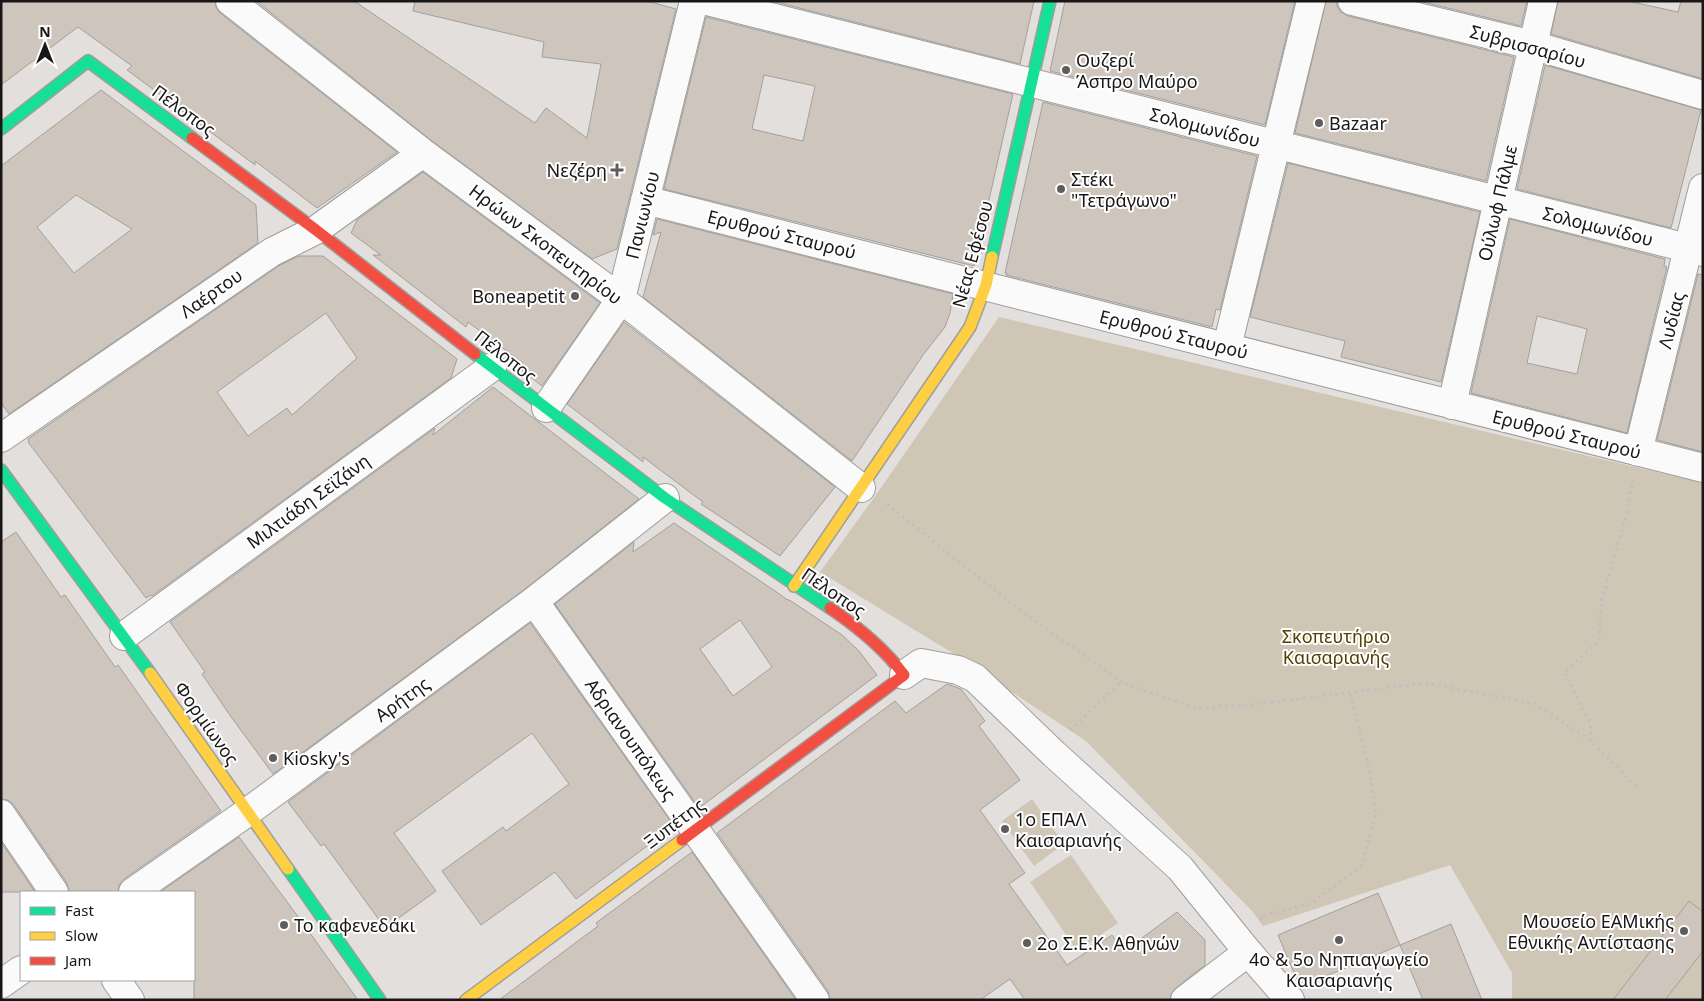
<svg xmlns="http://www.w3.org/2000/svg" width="1704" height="1001" font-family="'Noto Sans',sans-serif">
	<rect width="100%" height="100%" fill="#e2dfdd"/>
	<!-- green -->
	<path fill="#d0c6b5" d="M 999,317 L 1703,483 L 1703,1000 L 1512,1000 L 1512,973 L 1450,865 L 1263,926 L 1252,911 L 1086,741 L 959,657 L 820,572 L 876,495 Z
		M 1032,799 L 1064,844 L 1034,866 L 1002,821 Z
		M 1071,855 L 1118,923 L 1077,951 L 1030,882 Z"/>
	<!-- building -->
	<path fill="#cec5bd" stroke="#a2a09e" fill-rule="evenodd" d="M 1,1 L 215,1 L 216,7 L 220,13 L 397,152 L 317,208 L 255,161 L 255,165 L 127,70 L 132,66 L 78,27 L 1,85 Z
		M 256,1 L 354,1 L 535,123 L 546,108 L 587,138 L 601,64 L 542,57 L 544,42 L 413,11 L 415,1 L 647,1 L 676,9 L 617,249 L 592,259 L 432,141 Z
		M 772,1 L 1034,1 L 1020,64 Z
		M 1065,1 L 1295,1 L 1265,125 L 1050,71 Z
		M 1326,1 L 1337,1 L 1337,6 L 1341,12 L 1348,16 L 1514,57 L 1486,181 L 1295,133 Z
		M 1419,1 L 1527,1 L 1521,26 Z
		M 1558,1 L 1628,1 L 1678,12 L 1681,1 L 1703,1 L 1703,79 L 1551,34 Z
		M 706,17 L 1013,94 L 974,266 L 664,189 ZM 764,75 L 815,86 L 803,141 L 752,129 Z
		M 1545,65 L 1701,110 L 1671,228 L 1517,189 Z
		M 101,90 L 256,205 L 258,243 L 9,414 L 1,403 L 1,166 ZM 76,195 L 132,229 L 74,273 L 37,227 Z
		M 1043,102 L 1257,156 L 1220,310 L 1216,309 L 1212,327 L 1006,275 L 1007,273 L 1005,273 Z
		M 1288,163 L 1480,212 L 1441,382 L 1341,357 L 1345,341 L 1250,317 Z
		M 423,172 L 600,303 L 542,386 L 518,367 L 523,363 L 468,322 L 466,327 L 373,255 L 381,255 L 351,233 L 357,220 Z
		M 657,219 L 953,294 L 950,313 L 945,327 L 923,355 L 852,461 L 643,297 L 661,232 L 653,235 Z
		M 1510,219 L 1665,259 L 1664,266 L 1667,267 L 1627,433 L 1471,393 ZM 1537,316 L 1587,329 L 1577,374 L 1527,363 Z
		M 299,256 L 323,256 L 457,359 L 451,378 L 152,596 L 151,595 L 146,598 L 28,442 L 29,441 L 28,439 L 280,265 ZM 326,313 L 357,358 L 292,415 L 287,408 L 248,436 L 217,392 Z
		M 1698,274 L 1703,275 L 1703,452 L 1657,440 Z
		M 624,322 L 835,487 L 780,556 L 701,504 L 703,502 L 643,457 L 643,462 L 567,404 Z
		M 493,387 L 639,499 L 525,589 L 273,774 L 229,714 L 202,674 L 205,672 L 170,622 L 435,428 L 433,435 Z
		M 674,523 L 781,595 L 786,599 L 791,601 L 842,635 L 859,651 L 877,675 L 699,808 L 555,604 L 634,542 L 633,552 ZM 740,620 L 772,667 L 733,696 L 700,649 Z
		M 16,532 L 61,597 L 65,595 L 115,667 L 118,665 L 221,811 L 124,879 L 119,885 L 118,892 L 69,892 L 67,883 L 14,805 L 8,800 L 1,799 L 1,542 Z
		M 530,623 L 674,826 L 576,899 L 555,872 L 481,925 L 442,871 L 503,827 L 506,831 L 569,784 L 532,733 L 394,833 L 436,891 L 385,928 L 324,844 L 321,846 L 288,802 Z
		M 947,684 L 961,689 L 985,721 L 979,726 L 1020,780 L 980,810 L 1025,873 L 1009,884 L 1067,965 L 1112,935 L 1123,952 L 1177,912 L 1205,940 L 1205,965 L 1176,988 L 1171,994 L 1170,1000 L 1025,1000 L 1010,979 L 980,1000 L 830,1000 L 828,991 L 717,833 L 895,701 L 906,713 Z
		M 239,837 L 302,922 L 358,1000 L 194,1000 L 194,892 L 160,892 Z
		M 1,842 L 35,892 L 1,892 Z
		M 692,852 L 796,1000 L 499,1000 L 598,926 L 596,923 Z
		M 1378,893 L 1400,945 L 1300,987 L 1278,935 Z
		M 1689,901 L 1703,912 L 1703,951 L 1665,1000 L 1613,1000 Z
		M 1451,924 L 1482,1000 L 1423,1000 L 1400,945 Z"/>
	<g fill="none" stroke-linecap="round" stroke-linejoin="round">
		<defs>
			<path id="street" d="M 230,1 L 423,153 L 621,299 L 861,488
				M 707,1 L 1703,252
				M 1352,1 L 1532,45 L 1703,95
				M 645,200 L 1703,468
				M 1227,347 L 1311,1
				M 1452,405 L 1543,1
				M 546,408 L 621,299 L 694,1
				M 1,438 L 272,252 L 316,230 L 423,153
				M 1638,452 L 1703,188
				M 534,601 L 815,1000
				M 124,636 L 492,367
				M 904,675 L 921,663 L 958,670 L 975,678 L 1054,754 L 1180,868 L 1248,952 L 1290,1000
				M 1,814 L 54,892
				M 133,892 L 249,811 L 534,601 L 665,498
				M 116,980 L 130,1000
				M 1,984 L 21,970
				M 1185,1000 L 1248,952"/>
			<path id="fast" d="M 1,129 L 88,61 L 192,138
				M 992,257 L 1050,1
				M 475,354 L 665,498 L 830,608
				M 1,470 L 150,673
				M 288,869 L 380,1000"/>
			<path id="slow" d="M 794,586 L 970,327 L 986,285 L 992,257
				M 150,673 L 288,869
				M 466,1000 L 682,840"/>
			<path id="jam" d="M 192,138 L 316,230 L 475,354
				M 682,840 L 904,675 C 884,648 858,627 830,608"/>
		</defs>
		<!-- street casing -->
		<use href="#street" stroke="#9f9e9c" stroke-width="30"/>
		<!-- fast casing -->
		<use href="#fast" stroke="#9f9e9c" stroke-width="14"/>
		<!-- slow casing -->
		<use href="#slow" stroke="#9f9e9c" stroke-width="14"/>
		<!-- jam casing -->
		<use href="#jam" stroke="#9f9e9c" stroke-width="14"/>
		<!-- path -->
		<path stroke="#c0bfbf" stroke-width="3" stroke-dasharray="2.5 4" stroke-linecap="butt" d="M 887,504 L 1016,607 L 1121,682 L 1195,708 L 1258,704 L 1426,683 L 1536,704 L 1591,741 L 1638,788
			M 1070,730 L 1121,682
			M 1591,741 L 1590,722 L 1564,672 L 1599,641 L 1601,603 L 1626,516 L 1633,480
			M 1262,920 L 1261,916 L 1310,904 L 1361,867 L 1376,814 L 1370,774 L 1350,692"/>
		<!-- street -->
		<use href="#street" stroke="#fbfafa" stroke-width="28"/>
		<!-- fast -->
		<use href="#fast" stroke="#16e098" stroke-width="11"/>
		<!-- slow -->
		<use href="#slow" stroke="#ffcf43" stroke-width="11"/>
		<!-- jam -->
		<use href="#jam" stroke="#f24e42" stroke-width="11"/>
	</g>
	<!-- markers -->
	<g fill="#5f5c5c" stroke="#fff" stroke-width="2">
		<circle cx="1066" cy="70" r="5"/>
		<circle cx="1319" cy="123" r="5"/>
		<path d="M614.5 162.5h5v5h5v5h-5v5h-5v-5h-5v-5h5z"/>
		<circle cx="1061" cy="189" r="5"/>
		<circle cx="575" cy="296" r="5"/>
		<circle cx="273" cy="758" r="5"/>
		<circle cx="1005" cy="829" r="5"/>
		<circle cx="284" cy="925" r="5"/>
		<circle cx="1684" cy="931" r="5"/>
		<circle cx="1339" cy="940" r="5"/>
		<circle cx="1027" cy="943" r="5"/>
	</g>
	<g text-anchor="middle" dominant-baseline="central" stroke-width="4" stroke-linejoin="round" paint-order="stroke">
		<!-- street labels -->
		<g font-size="18" fill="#181616" stroke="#fff">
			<text transform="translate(1528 46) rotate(15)">Συβρισσαρίου</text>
			<text transform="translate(184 110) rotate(36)">Πέλοπος</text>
			<text transform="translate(1205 127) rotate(14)">Σολομωνίδου</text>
			<text transform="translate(1497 203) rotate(-77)">Ούλωφ Πάλμε</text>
			<text transform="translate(642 215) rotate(-76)">Πανιωνίου</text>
			<text transform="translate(1598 226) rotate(14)">Σολομωνίδου</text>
			<text transform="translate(782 234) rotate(14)">Ερυθρού Σταυρού</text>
			<text transform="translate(546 244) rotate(37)">Ηρώων Σκοπευτηρίου</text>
			<text transform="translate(972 254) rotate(-75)">Νέας Εφέσου</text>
			<text transform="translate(211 293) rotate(-35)">Λαέρτου</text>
			<text transform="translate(1671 320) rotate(-76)">Λυδίας</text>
			<text transform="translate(1174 334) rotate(14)">Ερυθρού Σταυρού</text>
			<text transform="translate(506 356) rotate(38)">Πέλοπος</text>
			<text transform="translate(1567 434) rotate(14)">Ερυθρού Σταυρού</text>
			<text transform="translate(308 501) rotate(-36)">Μιλτιάδη Σεϊζάνη</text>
			<text transform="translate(834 592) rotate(34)">Πέλοπος</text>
			<text transform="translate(402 699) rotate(-36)">Αρήτης</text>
			<text transform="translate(207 723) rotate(55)">Φορμίωνος</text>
			<text transform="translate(631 739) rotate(55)">Αδριανουπόλεως</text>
			<text transform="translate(674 823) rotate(-37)">Ξυπέτης</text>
		</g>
		<!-- poi labels -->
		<g font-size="18" fill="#181616" stroke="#fff" text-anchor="start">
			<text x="1076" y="60">Ουζερί<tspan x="1076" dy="21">Άσπρο Μαύρο</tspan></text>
			<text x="1329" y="123">Bazaar</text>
			<text x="607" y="170" text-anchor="end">Νεζέρη</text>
			<text x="1071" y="179">Στέκι<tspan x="1071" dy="21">"Τετράγωνο"</tspan></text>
			<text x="565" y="296" text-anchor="end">Boneapetit</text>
			<text x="283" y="758">Kiosky's</text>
			<text x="1015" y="819">1ο ΕΠΑΛ<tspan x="1015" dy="21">Καισαριανής</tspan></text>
			<text x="1674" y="921" text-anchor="end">Μουσείο ΕΑΜικής<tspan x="1674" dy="21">Εθνικής Αντίστασης</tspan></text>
			<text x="294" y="925">Το καφενεδάκι</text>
			<text x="1037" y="943">2ο Σ.Ε.Κ. Αθηνών</text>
			<text x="1339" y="959" text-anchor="middle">4o &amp; 5ο Νηπιαγωγείο<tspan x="1339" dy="21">Καισαριανής</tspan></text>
		</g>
		<!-- park labels -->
		<g font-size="18" fill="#563d00" stroke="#fff">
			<text x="1336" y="636">Σκοπευτήριο<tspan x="1336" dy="21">Καισαριανής</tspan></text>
		</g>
	</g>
	<!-- border -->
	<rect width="1704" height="1001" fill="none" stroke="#181616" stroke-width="5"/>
	<!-- legend -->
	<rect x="20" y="891" width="175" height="90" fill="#ffffff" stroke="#a3a2a2"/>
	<rect x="30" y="907" width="25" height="8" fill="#16e098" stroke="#a3a2a2"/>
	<text x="65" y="916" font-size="15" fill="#181616">Fast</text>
	<rect x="30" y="932" width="25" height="8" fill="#ffcf43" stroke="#a3a2a2"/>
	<text x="65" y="941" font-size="15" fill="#181616">Slow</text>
	<rect x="30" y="957" width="25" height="8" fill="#f24e42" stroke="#a3a2a2"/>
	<text x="65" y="966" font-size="15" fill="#181616">Jam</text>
	<!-- north arrow -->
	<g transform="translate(45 45)" stroke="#ffffff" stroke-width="4" paint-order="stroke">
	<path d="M0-4L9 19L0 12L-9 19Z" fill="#181616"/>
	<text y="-8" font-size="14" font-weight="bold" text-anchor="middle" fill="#181616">N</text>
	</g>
</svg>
